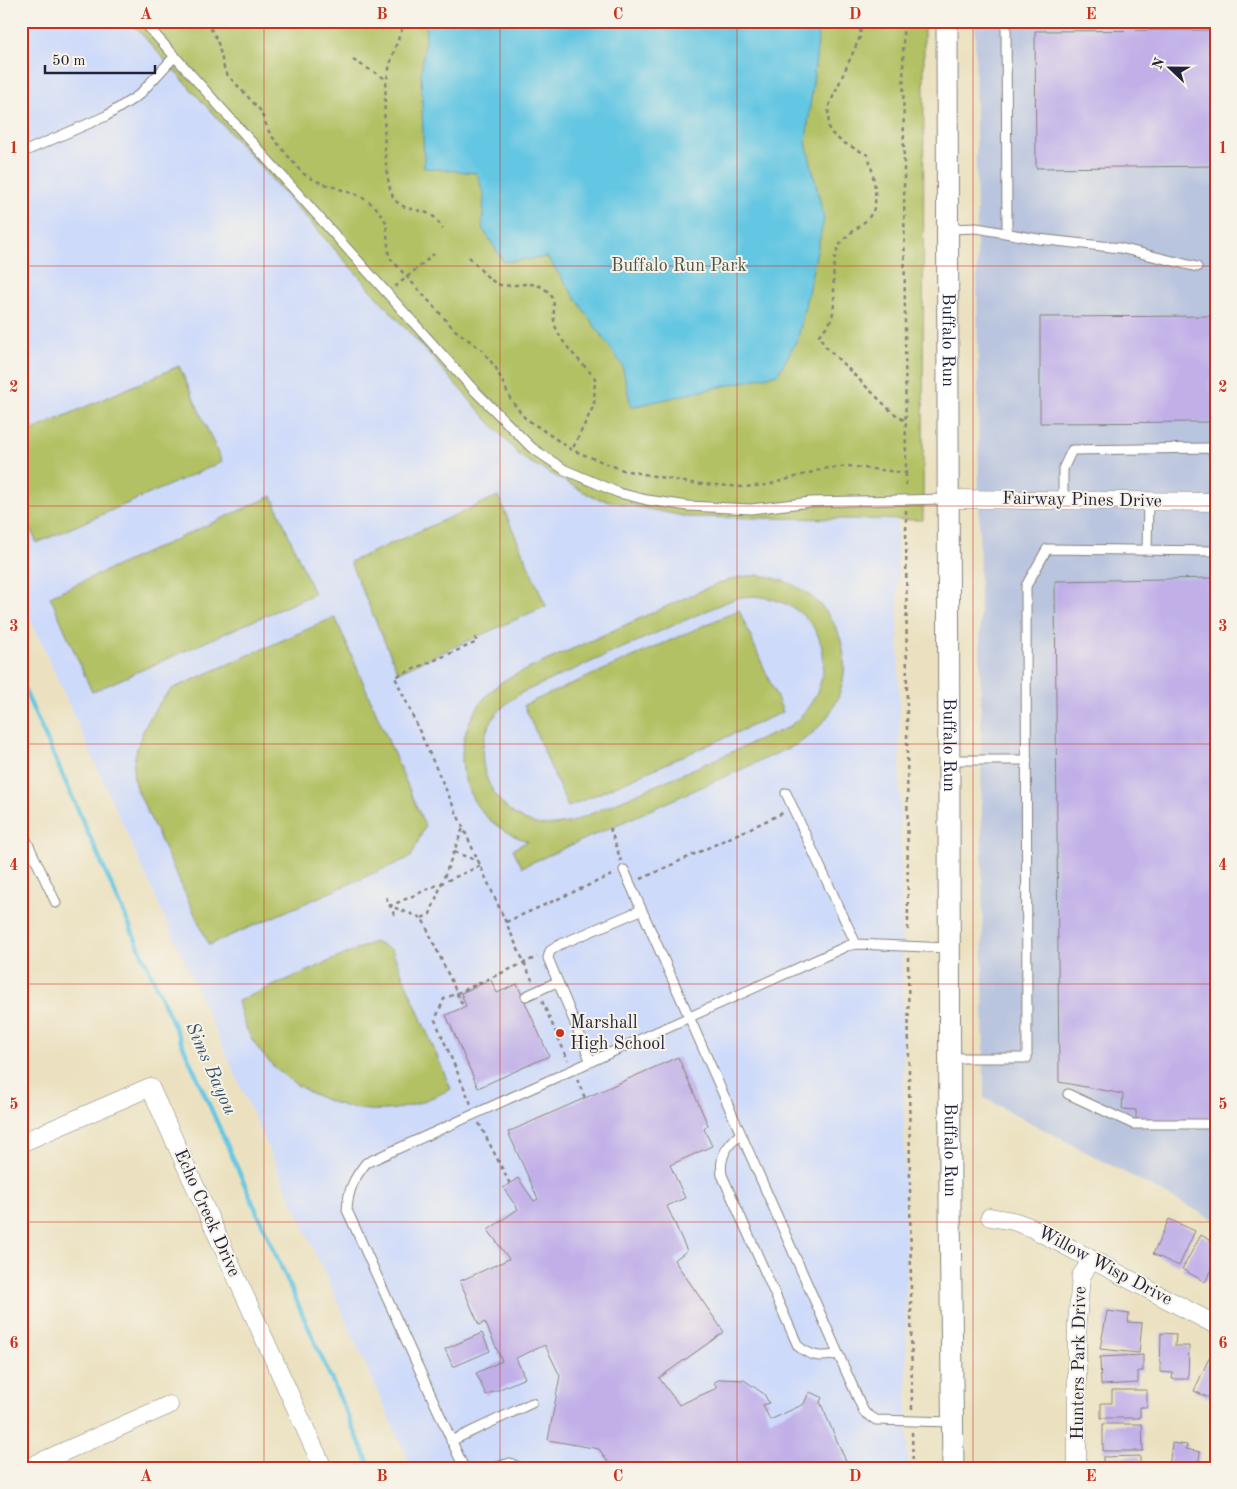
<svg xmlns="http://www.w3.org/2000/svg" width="1237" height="1489" font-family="'Old Standard TT',serif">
	<rect width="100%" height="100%" fill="#f7f3e8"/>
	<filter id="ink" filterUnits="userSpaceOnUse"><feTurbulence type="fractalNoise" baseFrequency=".02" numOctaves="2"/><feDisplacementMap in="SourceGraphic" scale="10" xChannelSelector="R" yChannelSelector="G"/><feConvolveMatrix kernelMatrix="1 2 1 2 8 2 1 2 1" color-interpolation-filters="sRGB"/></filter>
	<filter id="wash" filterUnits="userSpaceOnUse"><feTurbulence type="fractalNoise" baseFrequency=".0096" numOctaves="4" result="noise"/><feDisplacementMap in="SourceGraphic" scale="20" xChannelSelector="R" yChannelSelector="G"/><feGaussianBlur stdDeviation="1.12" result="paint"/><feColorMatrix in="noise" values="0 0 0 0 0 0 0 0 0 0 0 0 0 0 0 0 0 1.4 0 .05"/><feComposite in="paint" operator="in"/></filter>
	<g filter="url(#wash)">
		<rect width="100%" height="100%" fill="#ebe1c0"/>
		<!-- built -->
		<path fill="#cedafa" d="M 21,21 L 126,21 L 137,29 L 521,457 L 595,498 L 688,517 L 897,520 L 908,1468 L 412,1468 L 21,598 Z"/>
		<!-- industrial -->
		<path fill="#b9c4de" d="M 975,21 L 1216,21 L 1216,1221 L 984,1098 Z"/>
		<!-- green -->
		<path fill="#b2c163" stroke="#6a724f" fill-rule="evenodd" d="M 126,21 L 924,21 L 923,520 L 688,517 L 595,498 L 521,457 L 137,29 Z
			M 179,366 L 222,462 L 37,543 L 21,508 L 21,435 Z
			M 272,496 L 314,594 L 92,692 L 50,596 Z
			M 498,496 L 546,606 L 398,672 L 350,562 Z
			M 758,575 C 851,586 877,696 796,745 L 522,867 L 513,849 L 528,841 C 449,817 440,724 506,679 L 716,584 L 740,577 ZM 755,596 C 831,603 846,682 789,727 L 572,822 C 562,824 551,826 541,825 C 499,818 471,770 487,730 C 494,713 506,703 521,693 L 724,603 L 740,597 Z
			M 739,610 L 783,712 L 568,807 L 524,705 Z
			M 335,617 L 425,826 L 411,857 L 209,945 L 135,785 C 127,755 150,709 172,689 Z
			M 374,942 L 392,950 L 451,1089 C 431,1098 409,1109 386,1110 C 330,1114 265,1076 244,1023 C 241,1016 240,1008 238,1001 Z"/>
		<!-- water -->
		<path fill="#64c6e2" stroke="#43748e" d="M 427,21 L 816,21 L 818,40 L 806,142 L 824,219 L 798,338 L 778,374 L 631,407 L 622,365 L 547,257 L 504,262 L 482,228 L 484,197 L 477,173 L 424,168 L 421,75 Z"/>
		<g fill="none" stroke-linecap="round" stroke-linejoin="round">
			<!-- stream -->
			<path stroke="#64c6e2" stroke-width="4.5" d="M 21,682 L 371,1468"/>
		</g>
		<g id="blocks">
			<!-- building -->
			<path fill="#c1b0e8" d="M 1216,30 L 1216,166 L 1036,168 L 1035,31 Z
				M 1214,316 L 1214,422 L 1040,423 L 1040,317 Z
				M 1216,578 L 1216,1123 L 1136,1119 L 1136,1110 L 1122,1109 L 1123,1094 L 1059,1082 L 1055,581 Z
				M 491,980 L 497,993 L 517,984 L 549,1056 L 478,1088 L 446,1015 L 466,1006 L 461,993 Z
				M 678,1057 L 708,1125 L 704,1129 L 712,1146 L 670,1165 L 685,1198 L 667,1206 L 687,1251 L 674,1260 L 724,1332 L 659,1378 L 679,1405 L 717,1388 L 714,1382 L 721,1379 L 744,1380 L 764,1394 L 769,1403 L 763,1405 L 770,1420 L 804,1404 L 809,1392 L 822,1397 L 820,1402 L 849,1468 L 612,1468 L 599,1449 L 548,1440 L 560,1376 L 545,1345 L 516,1358 L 525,1378 L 486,1395 L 476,1373 L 502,1361 L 485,1322 L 479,1325 L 460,1281 L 509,1259 L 488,1230 L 518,1209 L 503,1188 L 518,1178 L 534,1201 L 538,1199 L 508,1132 Z
				M 1169,1219 L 1195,1231 L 1179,1266 L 1153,1254 Z
				M 1201,1235 L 1216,1244 L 1216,1263 L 1205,1282 L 1182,1269 Z
				M 1107,1311 L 1129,1314 L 1128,1322 L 1142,1323 L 1139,1353 L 1100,1349 Z
				M 482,1333 L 490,1351 L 453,1367 L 445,1349 Z
				M 1161,1333 L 1176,1334 L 1175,1346 L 1189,1346 L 1188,1379 L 1172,1379 L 1173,1373 L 1160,1372 Z
				M 1143,1355 L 1143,1371 L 1138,1371 L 1138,1383 L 1101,1385 L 1100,1357 Z
				M 1210,1356 L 1216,1359 L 1216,1401 L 1194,1391 Z
				M 1112,1390 L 1147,1390 L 1147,1407 L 1140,1407 L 1140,1418 L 1101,1418 L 1101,1403 L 1112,1403 Z
				M 1103,1424 L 1142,1424 L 1143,1451 L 1103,1451 Z
				M 1172,1443 L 1187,1445 L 1186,1449 L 1200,1452 L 1198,1468 L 1169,1468 Z
				M 1140,1456 L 1140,1468 L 1103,1468 L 1103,1457 Z"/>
		</g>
	</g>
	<g filter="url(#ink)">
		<use href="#blocks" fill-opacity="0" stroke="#86827e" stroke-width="1"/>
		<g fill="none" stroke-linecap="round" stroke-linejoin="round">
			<defs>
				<path id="service" d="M 143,21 L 473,389 L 532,448 L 565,470 L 619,493 L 647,500 L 688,506 L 751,509 L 811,502 L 948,499
					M 1006,21 L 1007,233
					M 21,153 L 106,116 L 139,95 L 175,56
					M 948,229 L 977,228 L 1038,239 L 1120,248 L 1197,267
					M 1063,500 L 1063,469 L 1072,450 L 1209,448 L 1216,455
					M 1147,550 L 1148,501
					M 949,760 L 1027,760
					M 786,793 L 856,944
					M 21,829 L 56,903
					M 624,870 L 864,1412 L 876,1420 L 952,1422
					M 526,996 L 557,982
					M 950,1058 L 1027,1058 L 1026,586 L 1047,549 L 1216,551
					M 591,1062 L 548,958 L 550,951 L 559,945 L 641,910
					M 1068,1094 L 1133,1124 L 1216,1124
					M 740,1134 C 727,1146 719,1156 722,1175 L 798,1346 C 811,1357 822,1358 838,1354
					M 451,1441 L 532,1403
					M 464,1468 L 347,1210 C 348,1190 354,1178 366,1163 L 847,946 L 856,944 L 949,948
					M 493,1468 L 510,1463 L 520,1468"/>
				<path id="minor" d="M 949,499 L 1216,502
					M 21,1143 L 150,1087 L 323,1468
					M 990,1217 L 1013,1221 L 1030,1227 L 1216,1325
					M 27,1468 L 169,1405
					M 1077,1468 L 1077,1323 L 1081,1276 L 1091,1261"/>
				<g id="tertiary">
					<path id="s1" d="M 947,21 L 950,1206 L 953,1468"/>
				</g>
			</defs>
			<!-- service casing -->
			<use href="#service" stroke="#86827e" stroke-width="11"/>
			<!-- minor casing -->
			<use href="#minor" stroke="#86827e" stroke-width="19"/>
			<!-- tertiary casing -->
			<use href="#tertiary" stroke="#86827e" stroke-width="23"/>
			<!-- path -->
			<path stroke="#86827e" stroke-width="2.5" stroke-dasharray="4 4" stroke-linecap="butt" d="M 206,21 L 217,39 L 225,72 L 260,110 L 270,134 L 302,173 L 316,181 L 360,196 L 375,206 L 386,222 L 389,257 L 455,330 L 482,350 L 496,368 L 511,400 L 525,418 L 572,450 L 623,470 L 690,483 L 743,487 L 767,485 L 823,469 L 848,466 L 906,473 L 903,21
				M 402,21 L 403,27 C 396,44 390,61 387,79 C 383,101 382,184 395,200 C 405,212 423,208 434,217 C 437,220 440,225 443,229
				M 861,21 L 860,37 L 828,108 L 829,131 L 842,142 L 868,155 C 872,168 878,195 874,208 C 869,225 845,232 838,248 C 828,271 839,298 831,320 C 829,325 823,330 819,335 L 826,347 L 891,411 L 906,422
				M 353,60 L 386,79
				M 469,257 C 478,266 489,282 501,285 C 517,288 532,278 546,290 C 559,300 551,312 555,325 C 561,345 582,362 595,378 L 594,405 L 572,450
				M 395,287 L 434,254
				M 906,473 L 906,489
				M 906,510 L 908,934
				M 475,637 L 477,642 L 395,677 L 532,980
				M 610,828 L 621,861
				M 454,852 L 478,861
				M 641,879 L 783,813
				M 386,897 L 395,916
				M 422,918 L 430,914 L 463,828
				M 506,922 L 614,874
				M 908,957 L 912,1409
				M 542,1001 L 568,1060
				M 462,1004 L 422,918 L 390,906 L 480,866
				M 577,1079 L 585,1098
				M 471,1104 L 435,1020 L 444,999 L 537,957
				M 479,1123 L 510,1184
				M 912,1432 L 913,1468"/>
			<!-- service -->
			<use href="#service" stroke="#fff" stroke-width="9"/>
			<!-- minor -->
			<use href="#minor" stroke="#fff" stroke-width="18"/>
			<!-- tertiary -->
			<use href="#tertiary" stroke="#fff" stroke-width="21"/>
		</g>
	</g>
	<!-- grid -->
	<path fill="none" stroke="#c8321e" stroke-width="1" stroke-opacity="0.55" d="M 264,21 L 264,1468M 500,21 L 500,1468M 737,21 L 737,1468M 973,21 L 973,1468M 21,266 L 1216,266M 21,506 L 1216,506M 21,744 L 1216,744M 21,984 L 1216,984M 21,1222 L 1216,1222"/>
	<!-- markers -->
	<circle fill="#c8321e" stroke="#f7f3e8" stroke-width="2" cx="560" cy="1033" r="5"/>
	<g text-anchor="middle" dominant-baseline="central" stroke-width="4" stroke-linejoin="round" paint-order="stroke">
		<!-- park labels -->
		<g font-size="18" fill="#4d5247" stroke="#f7f3e8">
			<text x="679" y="266">Buffalo Run Park</text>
		</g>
		<!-- street labels -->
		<g font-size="18" fill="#22223b" stroke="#f7f3e8">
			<text stroke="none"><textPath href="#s1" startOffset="319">Buffalo Run</textPath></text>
			<text transform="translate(1082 500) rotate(1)">Fairway Pines Drive</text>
			<text stroke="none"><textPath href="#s1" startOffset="724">Buffalo Run</textPath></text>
			<text stroke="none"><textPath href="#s1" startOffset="1129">Buffalo Run</textPath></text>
			<text transform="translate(207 1213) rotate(66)">Echo Creek Drive</text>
			<text transform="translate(1105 1266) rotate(28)">Willow Wisp Drive</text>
			<text transform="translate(1079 1363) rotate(-89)">Hunters Park Drive</text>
		</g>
		<!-- poi labels -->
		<g font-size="18" fill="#22223b" stroke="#f7f3e8" text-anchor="start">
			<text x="570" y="1023">Marshall<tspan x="570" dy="21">High School</tspan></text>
		</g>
		<!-- water labels -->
		<g font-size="19" font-style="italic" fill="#36536d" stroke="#f7f3e8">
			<text transform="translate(210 1069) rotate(66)">Sims Bayou</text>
		</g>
	</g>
	<!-- margin -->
	<rect width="1237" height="1489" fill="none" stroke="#f7f3e8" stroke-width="55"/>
	<!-- north arrow -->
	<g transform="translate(1170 68) rotate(292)" stroke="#f7f3e8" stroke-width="4" paint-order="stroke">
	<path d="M0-4L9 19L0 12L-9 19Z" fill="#22223b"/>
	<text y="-8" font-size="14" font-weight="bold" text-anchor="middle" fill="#22223b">N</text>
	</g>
	<!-- scale -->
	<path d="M45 65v8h110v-8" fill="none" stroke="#22223b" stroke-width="2.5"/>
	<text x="52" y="65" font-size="15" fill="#22223b" stroke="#f7f3e8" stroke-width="4" paint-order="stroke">50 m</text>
	<rect x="28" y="28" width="1182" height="1434" fill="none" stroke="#c8321e" stroke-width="2"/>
	<g font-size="16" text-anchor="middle" font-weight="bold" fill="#c8321e">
		<text x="146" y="19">A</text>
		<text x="382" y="19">B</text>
		<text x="618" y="19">C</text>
		<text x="855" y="19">D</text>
		<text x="1091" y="19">E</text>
		<text x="14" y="153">1</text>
		<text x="1223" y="153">1</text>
		<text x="14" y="392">2</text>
		<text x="1223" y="392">2</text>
		<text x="14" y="631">3</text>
		<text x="1223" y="631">3</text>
		<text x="14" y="870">4</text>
		<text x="1223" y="870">4</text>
		<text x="14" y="1109">5</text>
		<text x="1223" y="1109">5</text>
		<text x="14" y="1348">6</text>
		<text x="1223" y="1348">6</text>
		<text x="146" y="1481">A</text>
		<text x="382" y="1481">B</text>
		<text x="618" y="1481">C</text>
		<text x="855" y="1481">D</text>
		<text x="1091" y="1481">E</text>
	</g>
</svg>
